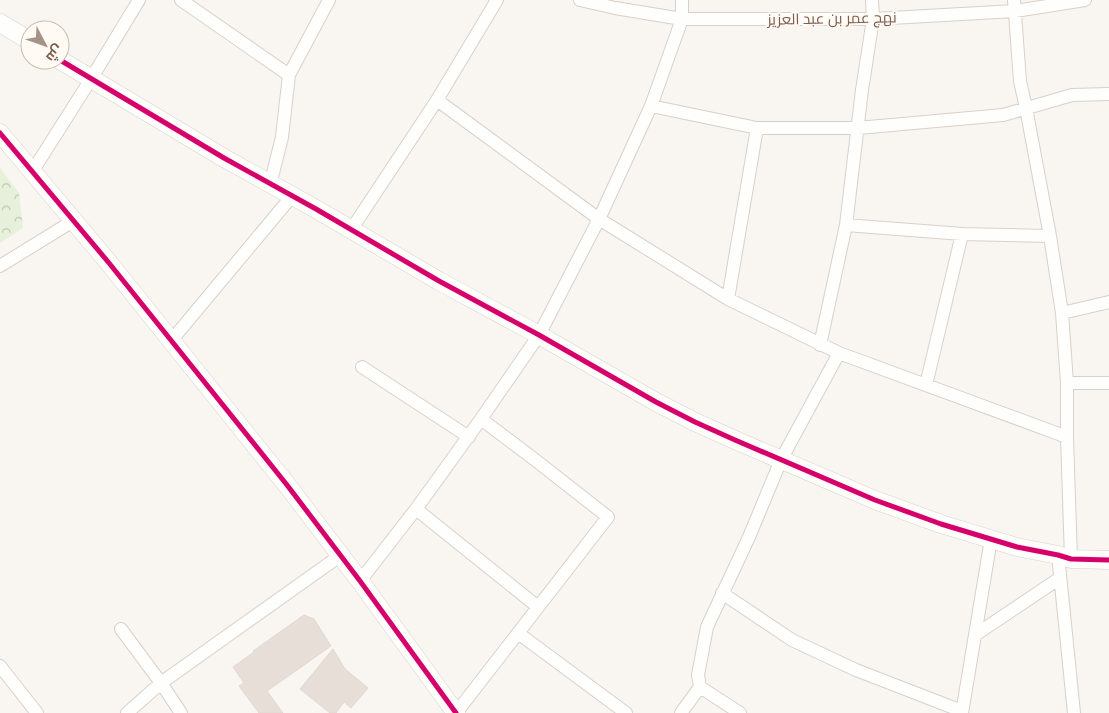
<svg xmlns="http://www.w3.org/2000/svg" width="1109" height="713" font-family="'Public Sans',Cairo,sans-serif">
	<defs>
		<pattern id="park-crowns" width="20" height="18" patternUnits="userSpaceOnUse" patternTransform="scale(1.25)"><rect width="20" height="18" fill="#e7f0db"/><path d="M2 6a3 3 0 1 1 6 0M12 15a3 3 0 1 1 6 0" fill="none" stroke="#c0c6b4"/></pattern>
	</defs>
	<rect width="100%" height="100%" fill="#f9f5f0"/>
	<!-- park -->
	<path fill="url(#park-crowns)" d="M 0,168 L 19,193 L 23,228 L 0,243 Z"/>
	<!-- building -->
	<path fill="#e6ded7" stroke="#e2d8d2" d="M 304,615 L 314,619 L 331,646 L 267,691 L 283,713 L 259,713 L 239,686 L 244,683 L 233,667 L 254,652 L 253,651 Z
		M 333,649 L 345,669 L 368,688 L 351,708 L 344,702 L 336,713 L 330,713 L 300,689 Z"/>
	<g fill="none" stroke-linecap="round" stroke-linejoin="round">
		<defs>
			<path id="street" d="M 181,0 L 289,75 L 329,0
				M 580,0 L 615,8 L 682,19 L 873,19 L 1015,11 L 1085,0
				M 1014,0 L 1020,81 L 1026,108 L 1050,236 L 1062,313 L 1067,383 L 1067,437 L 1071,559
				M 437,100 L 599,219 L 728,299 L 839,353 L 1067,437
				M 651,106 L 757,128 L 858,128 L 1003,115 L 1072,95 L 1109,94
				M 32,172 L 91,79 L 139,0
				M 270,185 L 282,137 L 289,75
				M 846,225 L 962,234 L 1050,236
				M 351,230 L 437,100 L 497,0
				M 0,266 L 73,221
				M 728,299 L 757,128
				M 1062,313 L 1109,302
				M 171,341 L 292,196
				M 820,345 L 846,225 L 862,90 L 873,19 L 872,0
				M 362,367 L 469,437
				M 1067,383 L 1109,383
				M 926,385 L 962,234
				M 416,509 L 538,607
				M 1058,555 L 1074,713
				M 360,581 L 416,509 L 481,419 L 539,335 L 599,219 L 651,106 L 682,19 L 682,0
				M 722,593 L 792,640 L 856,670 L 962,711
				M 121,629 L 161,683 L 181,713
				M 518,633 L 626,713
				M 975,635 L 1060,578
				M 0,666 L 37,713
				M 127,713 L 161,683 L 341,555
				M 456,713 L 608,517 L 534,459 L 481,419
				M 681,713 L 700,687
				M 740,713 L 700,687 L 698,675 L 707,627 L 749,537 L 781,460 L 839,353
				M 962,713 L 991,539"/>
			<path id="secondary" d="M 0,23 L 30,41
				M 60,60 L 224,158 L 316,209 L 439,281 L 539,335 L 656,402 L 695,422 L 735,440 L 875,500 L 941,524 L 1017,547 L 1058,555 L 1071,559 L 1109,560
				M 0,133 L 109,263 L 287,485 L 360,581 L 456,713"/>
		</defs>
		<!-- street casing -->
		<use href="#street" stroke="#d7d1cb" stroke-width="14"/>
		<!-- secondary casing -->
		<use href="#secondary" stroke="#d9d2cb" stroke-width="19"/>
		<!-- street -->
		<use href="#street" stroke="#fefefd" stroke-width="12"/>
		<!-- secondary -->
		<use href="#secondary" stroke="#fefefd" stroke-width="18"/>
		<defs>
			<path id="cycleway" d="M 60,60 L 224,158 L 316,209 L 439,281 L 539,335 L 656,402 L 695,422 L 735,440 L 875,500 L 941,524 L 1017,547 L 1058,555 L 1071,559 L 1109,560
				M 0,133 L 109,263 L 287,485 L 360,581 L 456,713"/>
		</defs>
		<!-- cycleway casing -->
		<use href="#cycleway" stroke="#fffaf3" stroke-width="8"/>
		<!-- cycleway -->
		<use href="#cycleway" stroke="#d6006c" stroke-width="5"/>
	</g>
	<g text-anchor="middle" dominant-baseline="central" stroke-width="4" stroke-linejoin="round" paint-order="stroke">
		<!-- street labels -->
		<g font-size="15" fill="#7a5c4d" stroke="#fffaf3">
			<text transform="translate(832 18) rotate(-1)">نهج عمر بن عبد العزيز</text>
		</g>
	</g>
	<!-- north arrow -->
	<g transform="translate(45 45) rotate(131)"><circle r="24" fill="#fffaf3" stroke="#cabbb1"/>
	<path d="M0-4L9 19L0 12L-9 19Z" fill="#a69286"/>
	<text y="-8" font-size="14" font-weight="bold" text-anchor="middle" fill="#7a5c4d">ش</text>
	</g>
</svg>
